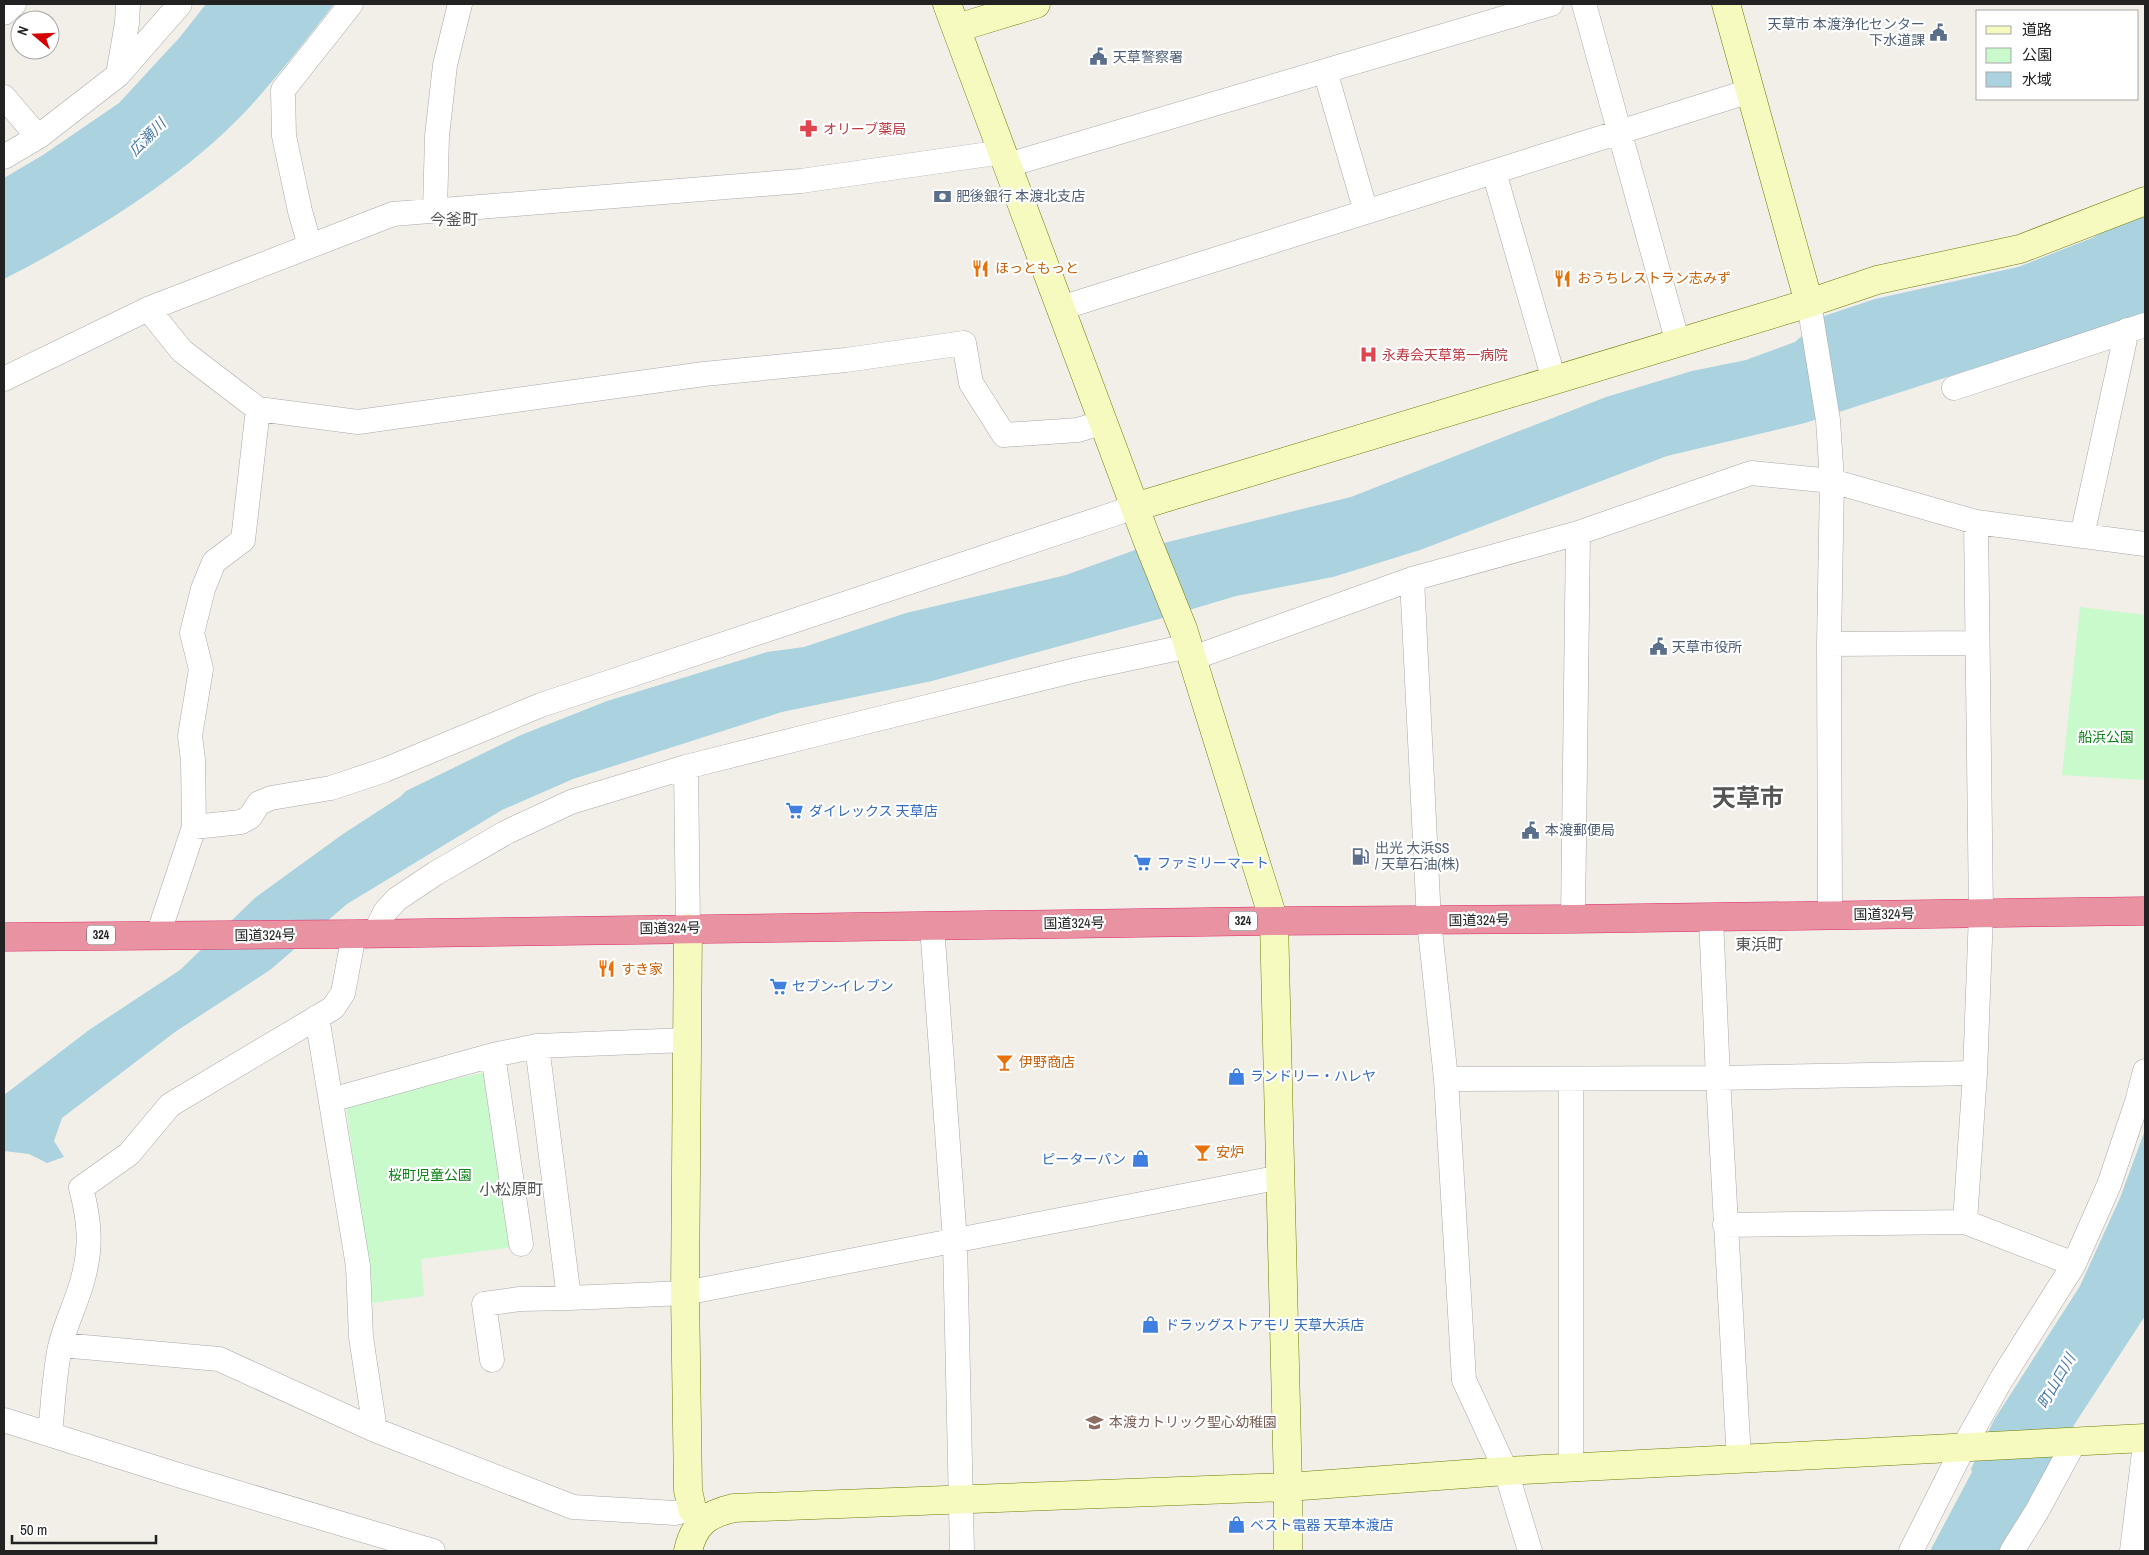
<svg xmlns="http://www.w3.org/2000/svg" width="2149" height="1555" font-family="'Archivo Narrow','Noto Sans JP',sans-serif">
	<rect width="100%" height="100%" fill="#f2efe9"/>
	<!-- park -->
	<path fill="#c8facc" d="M 2080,607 L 2145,615 L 2145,780 L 2062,775 Z
		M 490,1071 L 514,1247 L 421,1259 L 424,1296 L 371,1303 L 346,1104 Z"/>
	<!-- water -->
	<path fill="#aad3df" d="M 206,4 L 334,4 C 305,41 276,79 244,113 C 180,180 86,237 4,279 L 4,178 L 43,155 L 119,103 L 180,37 Z
		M 2145,209 L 2145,313 L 1805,423 L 1667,456 L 1420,550 L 1333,577 L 1236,596 L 1159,619 L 932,681 L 782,712 L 573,779 L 502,810 L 347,904 L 270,970 L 175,1032 L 62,1118 L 54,1141 L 64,1157 L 47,1163 L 29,1154 L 4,1151 L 4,1095 L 89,1030 L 180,970 L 256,897 L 343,834 L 400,797 L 406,791 L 521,735 L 607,701 L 767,652 L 804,647 L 906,613 L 1066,575 L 1135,550 L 1351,497 L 1606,397 L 1692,371 L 1746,360 L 1795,342 L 1824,316 L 1875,299 L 2018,267 L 2092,238 Z
		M 2145,1130 L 2145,1316 L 2076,1422 L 2000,1551 L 1930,1551 L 1972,1472 L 1971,1469 L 1994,1420 L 2080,1286 L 2120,1198 Z"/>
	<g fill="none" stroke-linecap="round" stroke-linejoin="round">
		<defs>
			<path id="street" d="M 1584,4 L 1678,343
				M 4,13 L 14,4
				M 1325,71 L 1366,212
				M 118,75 L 127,23 L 128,4
				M 4,97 L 38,137
				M 4,157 L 38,137 L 118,75 L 180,4
				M 1008,165 L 1551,4
				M 1494,172 L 1554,380
				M 435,210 L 437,136 L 445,65 L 460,4
				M 310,246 L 300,211 L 284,136 L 283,90 L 351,4
				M 1809,303 L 1828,420 L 1832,481 L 1829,644 L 1830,915
				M 1061,308 L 1750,91
				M 148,309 L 182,351 L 258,409 L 243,540 L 214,562 L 203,589 L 192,633 L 201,669 L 190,736 L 193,760 L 194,827 L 158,935
				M 4,379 L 148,309 L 393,214 L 801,181 L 1003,152
				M 1954,388 L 2145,325
				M 258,409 L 358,422 L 704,374 L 846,360 L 964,343 L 971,383 L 1004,435 L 1078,430 L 1104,422
				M 2082,536 L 2127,330
				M 1412,579 L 1429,921 L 1446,1079 L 1464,1380 L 1506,1471 L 1530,1551
				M 1829,644 L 1977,643
				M 1193,658 L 1412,579 L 1578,533 L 1751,473 L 1832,481 L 1976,522 L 2145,544
				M 686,767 L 688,928
				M 194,827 L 241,822 L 250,817 L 259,803 L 271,798 L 331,788 L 385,770 L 541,705 L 1135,507
				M 1711,917 L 1718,1078 L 1739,1460
				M 1573,919 L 1578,533
				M 932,926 L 955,1241 L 962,1551
				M 375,933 L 385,912 L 397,899 L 436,873 L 507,832 L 571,802 L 686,767 L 821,733 L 1080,669 L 1189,646
				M 317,1017 L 358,1266 L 361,1337 L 375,1430
				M 537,1046 L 569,1298 L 685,1293 L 1281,1177
				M 493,1055 L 521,1244
				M 1446,1079 L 1718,1078 L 1975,1073
				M 1571,1079 L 1571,1468
				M 331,1100 L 493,1055 L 537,1046 L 687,1040
				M 1965,1222 L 1975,1073 L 1981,913 L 1976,522
				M 1725,1225 L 1965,1222 L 2074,1264
				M 61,1345 L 219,1359 L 375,1430 L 573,1507 L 675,1513 L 692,1509
				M 492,1360 L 484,1304 L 520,1299 L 569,1298
				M 4,1420 L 178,1475 L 433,1551
				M 50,1434 C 53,1405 54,1376 60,1347 C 65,1325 76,1304 82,1282 C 92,1248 90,1222 81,1188 L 129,1154 L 170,1105 L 333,1008 L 343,993 L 354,934
				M 1911,1551 L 1964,1446 L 2001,1380 L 2074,1264 L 2109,1185 L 2137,1102 L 2145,1071
				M 2012,1551 L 2037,1511 L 2075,1441
				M 2132,1551 L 2145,1444"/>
			<path id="secondary" d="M 947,4 L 1146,537 L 1183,629 L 1274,921 L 1288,1487 L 1288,1551
				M 1726,4 L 1809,303
				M 957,28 L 1036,4
				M 1135,507 L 1809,303 L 1877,280 L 2020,249 L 2145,201
				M 688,928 L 685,1293 L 688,1490 L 692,1509 L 703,1521
				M 688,1551 C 694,1524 707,1514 734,1508 L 1288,1487 L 1506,1471 L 2145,1438"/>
			<path id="highway" d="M 4,937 L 354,934 L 1274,921 L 1573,919 L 2145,911"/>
		</defs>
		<!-- street casing -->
		<use href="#street" stroke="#a9a9a9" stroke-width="25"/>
		<!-- secondary casing -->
		<use href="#secondary" stroke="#707d05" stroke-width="29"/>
		<!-- highway casing -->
		<use href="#highway" stroke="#dc2a67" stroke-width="29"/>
		<!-- street -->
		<use href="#street" stroke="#fff" stroke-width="24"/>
		<!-- secondary -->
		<use href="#secondary" stroke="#f7fabf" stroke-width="28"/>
		<!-- highway -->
		<use href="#highway" stroke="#e892a2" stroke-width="28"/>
	</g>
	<!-- icons -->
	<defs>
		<symbol id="civic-bare" viewBox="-9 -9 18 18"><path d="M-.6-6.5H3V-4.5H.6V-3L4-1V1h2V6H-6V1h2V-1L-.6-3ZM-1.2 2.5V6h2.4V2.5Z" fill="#5c6f8a" stroke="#fff" stroke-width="2.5" paint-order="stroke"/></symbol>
		<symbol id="pharmacy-bare" viewBox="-9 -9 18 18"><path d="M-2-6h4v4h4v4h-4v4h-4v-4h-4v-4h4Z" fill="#e0444e" stroke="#fff" stroke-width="2.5" paint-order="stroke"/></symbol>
		<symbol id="bank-bare" viewBox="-9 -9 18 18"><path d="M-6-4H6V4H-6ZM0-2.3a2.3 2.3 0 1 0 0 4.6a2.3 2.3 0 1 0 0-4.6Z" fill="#5c6f8a" stroke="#fff" stroke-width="2.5" paint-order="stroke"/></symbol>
		<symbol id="restaurant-bare" viewBox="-9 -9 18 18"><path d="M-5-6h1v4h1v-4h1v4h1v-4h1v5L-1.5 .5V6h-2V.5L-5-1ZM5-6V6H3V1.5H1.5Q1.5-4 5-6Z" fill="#e8710a" stroke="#fff" stroke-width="2.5" paint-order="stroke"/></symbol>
		<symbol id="hospital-bare" viewBox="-9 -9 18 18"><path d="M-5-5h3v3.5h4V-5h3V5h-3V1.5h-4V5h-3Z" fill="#e0444e" stroke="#fff" stroke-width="2.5" paint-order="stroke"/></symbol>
		<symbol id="supermarket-bare" viewBox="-9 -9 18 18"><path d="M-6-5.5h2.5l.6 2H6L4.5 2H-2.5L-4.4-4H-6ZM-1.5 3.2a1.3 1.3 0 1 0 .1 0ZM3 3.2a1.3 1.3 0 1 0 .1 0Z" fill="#3f7fe0" stroke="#fff" stroke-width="2.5" paint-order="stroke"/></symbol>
		<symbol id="fuel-bare" viewBox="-9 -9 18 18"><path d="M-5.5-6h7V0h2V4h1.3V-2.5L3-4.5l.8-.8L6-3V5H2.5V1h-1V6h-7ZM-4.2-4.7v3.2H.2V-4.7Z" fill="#5c6f8a" stroke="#fff" stroke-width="2.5" paint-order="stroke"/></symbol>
		<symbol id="bar-bare" viewBox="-9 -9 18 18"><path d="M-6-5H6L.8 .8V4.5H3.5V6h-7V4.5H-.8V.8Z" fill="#e8710a" stroke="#fff" stroke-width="2.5" paint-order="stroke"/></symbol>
		<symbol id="shop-bare" viewBox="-9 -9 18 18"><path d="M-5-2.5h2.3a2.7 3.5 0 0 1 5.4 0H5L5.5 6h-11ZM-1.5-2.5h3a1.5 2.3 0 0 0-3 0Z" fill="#3f7fe0" stroke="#fff" stroke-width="2.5" paint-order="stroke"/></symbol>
		<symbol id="school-bare" viewBox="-9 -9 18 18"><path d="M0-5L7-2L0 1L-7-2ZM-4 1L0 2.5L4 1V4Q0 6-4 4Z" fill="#8d6e63" stroke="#fff" stroke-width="2.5" paint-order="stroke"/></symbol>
	</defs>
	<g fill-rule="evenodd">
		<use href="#civic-bare" x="1926" y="20" width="25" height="25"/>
		<use href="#civic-bare" x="1086" y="44" width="25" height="25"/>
		<use href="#pharmacy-bare" x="796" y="116" width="25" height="25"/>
		<use href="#bank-bare" x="930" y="184" width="25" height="25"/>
		<use href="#restaurant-bare" x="968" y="256" width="25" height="25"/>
		<use href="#restaurant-bare" x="1550" y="266" width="25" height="25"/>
		<use href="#hospital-bare" x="1356" y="342" width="25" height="25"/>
		<use href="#civic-bare" x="1646" y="634" width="25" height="25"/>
		<use href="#supermarket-bare" x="782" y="798" width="25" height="25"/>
		<use href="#civic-bare" x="1518" y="818" width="25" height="25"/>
		<use href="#fuel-bare" x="1348" y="844" width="25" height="25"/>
		<use href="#supermarket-bare" x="1130" y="850" width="25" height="25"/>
		<use href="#restaurant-bare" x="594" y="956" width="25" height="25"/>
		<use href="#supermarket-bare" x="766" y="974" width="25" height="25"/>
		<use href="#bar-bare" x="992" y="1050" width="25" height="25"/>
		<use href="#shop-bare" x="1224" y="1064" width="25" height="25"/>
		<use href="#bar-bare" x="1190" y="1140" width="25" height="25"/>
		<use href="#shop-bare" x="1128" y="1146" width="25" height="25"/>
		<use href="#shop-bare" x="1138" y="1312" width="25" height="25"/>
		<use href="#school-bare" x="1082" y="1410" width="25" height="25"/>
		<use href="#shop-bare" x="1224" y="1512" width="25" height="25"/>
	</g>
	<g text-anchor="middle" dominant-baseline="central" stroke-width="4.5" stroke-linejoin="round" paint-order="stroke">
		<!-- shield labels -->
		<g fill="#fff" stroke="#646464" stroke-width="1">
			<rect x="1229" y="911.5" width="28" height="19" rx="4"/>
			<rect x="87" y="925.5" width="28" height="19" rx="4"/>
		</g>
		<g font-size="12" font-weight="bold" fill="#222">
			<text x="1243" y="921">324</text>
			<text x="101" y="935">324</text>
		</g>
		<!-- service labels -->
		<g font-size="14" fill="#4e5e75" stroke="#fff" text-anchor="start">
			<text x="1925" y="24" text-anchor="end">天草市 本渡浄化センター<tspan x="1925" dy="16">下水道課</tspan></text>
			<text x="1113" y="57">天草警察署</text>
			<text x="956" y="196">肥後銀行 本渡北支店</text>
			<text x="1672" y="647">天草市役所</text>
			<text x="1545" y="830">本渡郵便局</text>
			<text x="1375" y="848">出光 大浜SS<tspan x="1375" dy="16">/ 天草石油(株)</tspan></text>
		</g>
		<!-- health labels -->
		<g font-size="14" fill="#be3a42" stroke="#fff" text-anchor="start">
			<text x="823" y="129">オリーブ薬局</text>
			<text x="1382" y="355">永寿会天草第一病院</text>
		</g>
		<!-- food labels -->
		<g font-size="14" fill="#c56008" stroke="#fff" text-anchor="start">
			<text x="995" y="268">ほっともっと</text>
			<text x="1577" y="278">おうちレストラン志みず</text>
			<text x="621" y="969">すき家</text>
			<text x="1019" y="1062">伊野商店</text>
			<text x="1216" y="1152">安炉</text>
		</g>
		<!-- park labels -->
		<g font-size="14" fill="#0c8416" stroke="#fff">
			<text x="2106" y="737">船浜公園</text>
			<text x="430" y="1175">桜町児童公園</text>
		</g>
		<!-- shop labels -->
		<g font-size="14" fill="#366cbe" stroke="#fff" text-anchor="start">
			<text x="809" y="811">ダイレックス 天草店</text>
			<text x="1157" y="863">ファミリーマート</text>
			<text x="792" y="986">セブン-イレブン</text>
			<text x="1250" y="1076">ランドリー・ハレヤ</text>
			<text x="1126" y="1159" text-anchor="end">ピーターパン</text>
			<text x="1165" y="1325">ドラッグストアモリ 天草大浜店</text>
			<text x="1250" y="1525">ベスト電器 天草本渡店</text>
		</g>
		<!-- street labels -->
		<g font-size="14" fill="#222" stroke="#fff">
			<text transform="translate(1884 914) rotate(-1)">国道324号</text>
			<text transform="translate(1479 920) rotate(-1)">国道324号</text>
			<text transform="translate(1074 923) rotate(-1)">国道324号</text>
			<text transform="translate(670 928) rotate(-1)">国道324号</text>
			<text transform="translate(265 935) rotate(-1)">国道324号</text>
		</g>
		<!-- education labels -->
		<g font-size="14" fill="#785e54" stroke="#fff" text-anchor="start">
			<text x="1109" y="1422">本渡カトリック聖心幼稚園</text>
		</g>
		<!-- water labels -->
		<g font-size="15" font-style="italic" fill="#4a7aab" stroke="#fff">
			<text transform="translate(147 137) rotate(-46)">広瀬川</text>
			<text transform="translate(2056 1381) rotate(-60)">町山口川</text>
		</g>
		<!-- quarter labels -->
		<g font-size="16" fill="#555" stroke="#fff">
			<text x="454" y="219">今釜町</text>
			<text x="1759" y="944">東浜町</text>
			<text x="511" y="1189">小松原町</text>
		</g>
		<!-- town labels -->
		<g font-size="24" font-weight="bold" fill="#555" stroke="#fff">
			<text x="1748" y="797">天草市</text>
		</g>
	</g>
	<!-- border -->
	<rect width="2149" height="1555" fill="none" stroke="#222222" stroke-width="10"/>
	<!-- legend -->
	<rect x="1976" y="10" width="162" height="90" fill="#ffffff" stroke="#a7a7a7"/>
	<rect x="1986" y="26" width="25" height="8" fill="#f7fabf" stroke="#a7a7a7"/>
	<text x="2022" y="35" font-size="15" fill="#222222">道路</text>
	<rect x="1986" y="48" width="25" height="15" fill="#c8facc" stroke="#a7a7a7"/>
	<text x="2022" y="60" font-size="15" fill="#222222">公園</text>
	<rect x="1986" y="72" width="25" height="15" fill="#aad3df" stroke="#a7a7a7"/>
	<text x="2022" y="85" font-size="15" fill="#222222">水域</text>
	<!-- north arrow -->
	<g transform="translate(35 35) rotate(289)"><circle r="24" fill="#ffffff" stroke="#a7a7a7"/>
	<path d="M0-4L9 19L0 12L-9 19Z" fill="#d40000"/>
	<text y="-8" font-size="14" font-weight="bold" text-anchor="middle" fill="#222222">N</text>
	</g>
	<!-- scale -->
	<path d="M12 1535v8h144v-8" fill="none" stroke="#222222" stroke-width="2.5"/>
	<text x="20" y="1535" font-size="15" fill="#222222" stroke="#ffffff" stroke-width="4" paint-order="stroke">50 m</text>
</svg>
